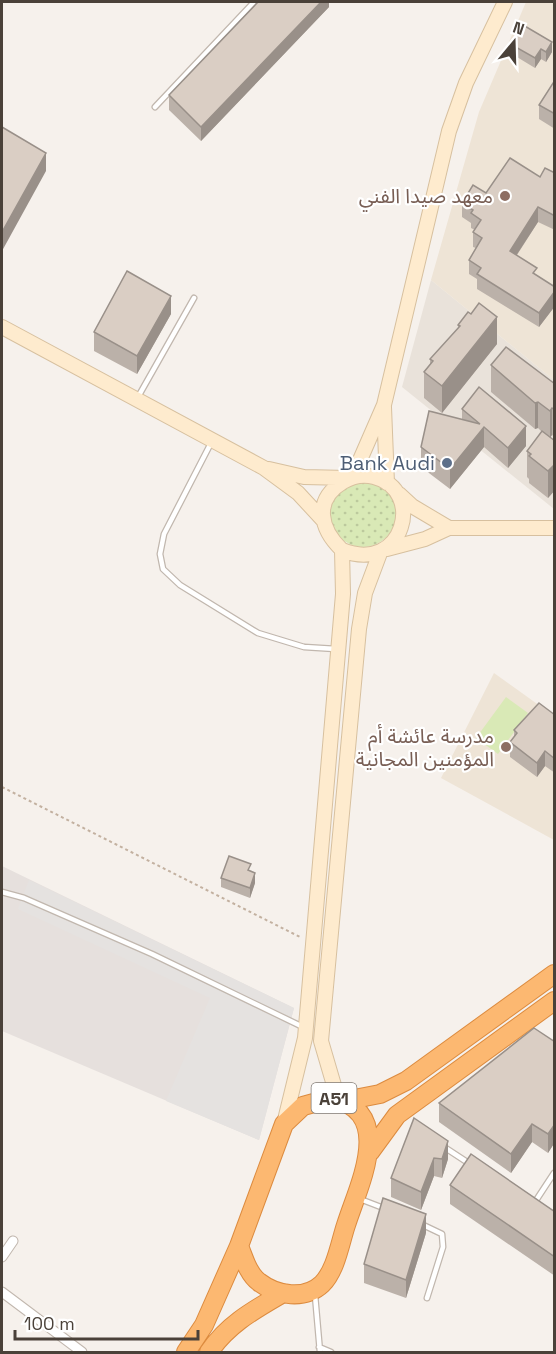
<svg xmlns="http://www.w3.org/2000/svg" width="556" height="1354" font-family="'Space Grotesk','Noto Sans Arabic',sans-serif">
	<defs>
		<pattern id="grass-dots" width="8" height="8" patternUnits="userSpaceOnUse" patternTransform="scale(1.5)"><rect width="8" height="8" fill="#d9e9b6"/><path d="M2 2h.1M6 6h.1" fill="none" stroke="#bcc99d" stroke-width="1.8" stroke-linecap="round"/></pattern>
	</defs>
	<rect width="100%" height="100%" fill="#f6f1ec"/>
	<!-- residential -->
	<path fill="#e9e2da" d="M 431,280 L 554,380 L 554,509 L 402,387 Z"/>
	<!-- industrial -->
	<path fill="#e6e0dd" d="M 2,866 L 294,1008 L 259,1140 L 2,1031 Z"/>
	<!-- education -->
	<path fill="#eee4d6" d="M 526,2 L 554,2 L 554,380 L 431,280 L 479,112 Z
		M 494,673 L 554,716 L 554,840 L 441,778 Z"/>
	<!-- grass -->
	<path fill="url(#grass-dots)" d="M330 514a33 33 0 1 1 66 0a33 33 0 1 1-66 0Z"/>
	<!-- pitch -->
	<path fill="#d9e9b6" d="M 506,697 L 528,713 L 498,754 L 476,738 Z"/>
	<!-- parking -->
	<path fill="#e5e2e0" d="M 29,880 L 294,1008 L 259,1140 L 166,1101 L 210,998 L 18,909 Z"/>
	<g fill="none" stroke-linecap="round" stroke-linejoin="round">
		<defs>
			<path id="lane" d="M 155,107 L 254,2
				M 138,397 L 194,298
				M 211,443 L 164,534 L 160,554 L 163,569 L 180,585 L 258,633 L 304,647 L 336,649
				M 2,892 L 24,898 L 152,954 L 303,1027
				M 444,1147 L 470,1164
				M 360,1199 L 386,1209
				M 533,1205 L 554,1173
				M 421,1224 L 442,1234 L 443,1247 L 427,1298
				M 315,1295 L 320,1352
				M 319,1347 L 331,1352"/>
			<path id="street" d="M 2,1257 L 13,1241
				M 2,1292 L 82,1352"/>
			<path id="secondary" d="M 2,327 L 264,468 L 298,493 L 323,520
				M 384,407 L 387,483
				M 269,469 L 304,477 L 348,478
				M 353,476 L 384,405 L 449,131 L 466,83 L 505,2
				M 399,494 L 412,506 L 449,528
				M 387,549 L 425,539 L 449,528 L 554,528
				M 338,1099 L 321,1041 L 359,629 L 365,593 L 380,553
				M 284,1124 L 305,1038 L 343,594 L 342,550 C 320,529 313,500 343,482 C 353,476 363,474 374,477 C 426,490 404,575 342,550"/>
			<path id="highway" d="M 332,1098 C 396,1113 359,1184 346,1225 C 340,1243 336,1270 322,1284 C 305,1300 277,1296 259,1282 C 248,1274 244,1258 239,1246 L 284,1124 L 303,1106 Z
				M 344,1101 L 380,1094 L 406,1081 L 554,974
				M 370,1152 L 397,1115 L 554,1001
				M 186,1352 L 204,1325 L 239,1246
				M 209,1352 C 228,1324 254,1310 283,1293"/>
		</defs>
		<!-- lane casing -->
		<use href="#lane" stroke="#c1b7ae" stroke-width="7"/>
		<!-- street casing -->
		<use href="#street" stroke="#c1b7ae" stroke-width="11"/>
		<!-- secondary casing -->
		<use href="#secondary" stroke="#d7c09f" stroke-width="16"/>
		<!-- highway casing -->
		<use href="#highway" stroke="#dc8b3f" stroke-width="20"/>
		<!-- path -->
		<path stroke="#c3b1a0" stroke-width="2" stroke-dasharray="3 3" stroke-linecap="butt" d="M 2,787 L 302,938"/>
		<!-- lane -->
		<use href="#lane" stroke="#fff" stroke-width="4.5"/>
		<!-- street -->
		<use href="#street" stroke="#fff" stroke-width="9"/>
		<!-- secondary -->
		<use href="#secondary" stroke="#feebce" stroke-width="14"/>
		<!-- highway -->
		<use href="#highway" stroke="#fcb871" stroke-width="18"/>
	</g>
	<!-- wall -->
	<path fill="#bbb1a9" d="M 329,2 L 329,7 L 201,141 L 169,110 L 169,95 Z
		M 552,42 L 552,52 L 546,62 L 541,59 L 535,68 L 512,54 L 512,45 Z
		M 555,80 L 555,129 L 539,119 L 539,105 Z
		M 555,173 L 555,230 L 538,222 L 517,255 L 537,276 L 555,287 L 555,306 L 539,327 L 477,289 L 477,279 L 469,274 L 469,260 L 476,248 L 473,247 L 473,232 L 475,230 L 471,228 L 471,223 L 462,217 L 462,203 L 486,193 Z
		M 171,314 L 137,374 L 94,351 L 94,332 Z
		M 458,325 L 497,344 L 442,413 L 424,398 L 424,372 L 430,364 L 430,359 L 458,329 Z
		M 491,365 L 555,384 L 555,437 L 552,435 L 550,437 L 555,441 L 555,490 L 548,498 L 529,483 L 529,479 L 527,477 L 527,451 L 542,432 L 538,428 L 535,429 L 491,392 Z
		M 462,409 L 526,446 L 508,468 L 484,447 L 450,489 L 421,467 L 421,447 L 462,419 Z
		M 555,715 L 555,773 L 545,766 L 537,777 L 510,757 L 510,742 L 514,737 L 514,730 Z
		M 221,878 L 255,883 L 250,898 L 221,887 Z
		M 555,1042 L 555,1142 L 548,1153 L 532,1142 L 511,1173 L 439,1122 L 439,1103 Z
		M 414,1118 L 448,1159 L 442,1178 L 434,1176 L 421,1210 L 391,1197 L 391,1178 Z
		M 450,1185 L 555,1212 L 555,1276 L 450,1204 Z
		M 426,1233 L 406,1298 L 364,1283 L 364,1264 Z"/>
	<!-- shaded-wall -->
	<path fill="#999089" d="M 321,2 L 329,2 L 329,7 L 201,141 L 201,127 Z
		M 552,42 L 552,52 L 546,62 L 546,52 Z
		M 541,49 L 541,59 L 535,68 L 535,58 Z
		M 46,153 L 46,171 L 2,251 L 2,232 Z
		M 538,207 L 538,222 L 510,265 L 510,251 Z
		M 555,291 L 555,306 L 539,327 L 539,313 Z
		M 171,296 L 171,314 L 137,374 L 137,356 Z
		M 497,317 L 497,344 L 442,413 L 442,386 Z
		M 538,402 L 538,428 L 535,429 L 535,403 Z
		M 552,408 L 552,435 L 550,438 L 550,411 Z
		M 526,426 L 526,446 L 508,468 L 508,448 Z
		M 484,427 L 484,447 L 450,489 L 450,469 Z
		M 555,464 L 555,490 L 548,498 L 548,471 Z
		M 545,751 L 545,766 L 537,777 L 537,763 Z
		M 255,873 L 255,883 L 250,898 L 250,888 Z
		M 532,1124 L 532,1142 L 511,1173 L 511,1154 Z
		M 555,1124 L 555,1142 L 548,1153 L 548,1134 Z
		M 448,1141 L 448,1159 L 442,1178 L 442,1159 Z
		M 434,1158 L 434,1176 L 421,1210 L 421,1192 Z
		M 426,1214 L 426,1233 L 406,1298 L 406,1280 Z"/>
	<!-- building -->
	<path fill="#dacec4" stroke="#999089" stroke-width="1.5" d="M 258,2 L 321,2 L 201,127 L 169,95 Z
		M 523,25 L 552,42 L 546,52 L 541,49 L 535,58 L 512,45 Z
		M 555,80 L 555,114 L 539,105 Z
		M 2,127 L 46,153 L 2,232 Z
		M 510,158 L 540,177 L 545,168 L 555,173 L 555,216 L 538,207 L 510,251 L 537,268 L 533,273 L 555,287 L 555,291 L 539,313 L 477,274 L 481,268 L 469,260 L 482,238 L 473,232 L 481,220 L 471,213 L 473,210 L 462,203 L 473,185 L 486,193 Z
		M 127,271 L 171,296 L 137,356 L 94,332 Z
		M 479,303 L 497,317 L 442,386 L 424,372 L 433,361 L 430,359 L 460,326 L 458,325 L 468,312 L 471,314 Z
		M 506,347 L 555,384 L 555,410 L 552,408 L 550,411 L 538,402 L 535,403 L 491,365 Z
		M 479,387 L 526,426 L 508,448 L 484,427 L 450,469 L 421,447 L 429,411 L 480,424 L 462,409 Z
		M 542,431 L 555,441 L 555,464 L 548,471 L 529,456 L 531,454 L 527,451 Z
		M 539,703 L 555,715 L 555,759 L 545,751 L 537,763 L 510,742 L 517,733 L 514,730 Z
		M 229,856 L 251,864 L 248,870 L 255,873 L 250,888 L 221,878 Z
		M 534,1028 L 555,1042 L 555,1124 L 548,1134 L 532,1124 L 511,1154 L 439,1103 Z
		M 414,1118 L 448,1141 L 442,1159 L 434,1158 L 421,1192 L 391,1178 Z
		M 471,1154 L 555,1212 L 555,1257 L 450,1185 Z
		M 383,1198 L 426,1214 L 406,1280 L 364,1264 Z"/>
	<!-- markers -->
	<g fill="#8d6e63" stroke="#fff" stroke-width="2">
		<circle cx="505" cy="196" r="6"/>
		<circle cx="506" cy="747" r="6"/>
	</g>
	<circle fill="#5c6f8a" stroke="#fff" stroke-width="2" cx="447" cy="463" r="6"/>
	<g text-anchor="middle" dominant-baseline="central" stroke-width="4.5" stroke-linejoin="round" paint-order="stroke">
		<!-- shield labels -->
		<rect fill="#fff" stroke="#807a74" stroke-width="1.5" x="311.5" y="1083" width="45" height="30" rx="4.5"/>
		<g font-size="18" font-weight="bold" fill="#4a4139">
			<text x="334" y="1098">A51</text>
		</g>
		<!-- education labels -->
		<g font-size="20" fill="#785e54" stroke="#fff" text-anchor="end">
			<text x="493" y="196">معهد صيدا الفني</text>
			<text x="494" y="736">مدرسة عائشة أم<tspan x="494" dy="23">المؤمنين المجانية</tspan></text>
		</g>
		<!-- service labels -->
		<g font-size="20" fill="#4e5e75" stroke="#fff" text-anchor="end">
			<text x="435" y="463">Bank Audi</text>
		</g>
	</g>
	<!-- border -->
	<rect width="556" height="1354" fill="none" stroke="#4a4139" stroke-width="6"/>
	<!-- north arrow -->
	<g transform="translate(514 42) rotate(19)" stroke="#ffffff" stroke-width="4.5" paint-order="stroke">
	<path d="M0-4.5L10 22L0 15L-10 22Z" fill="#4a4139"/>
	<text y="-9" font-size="16" font-weight="bold" text-anchor="middle" fill="#4a4139">N</text>
	</g>
	<!-- scale -->
	<path d="M15 1330v9h183v-9" fill="none" stroke="#4a4139" stroke-width="3"/>
	<text x="24" y="1330" font-size="18" fill="#4a4139" stroke="#ffffff" stroke-width="4.5" paint-order="stroke">100 m</text>
</svg>
